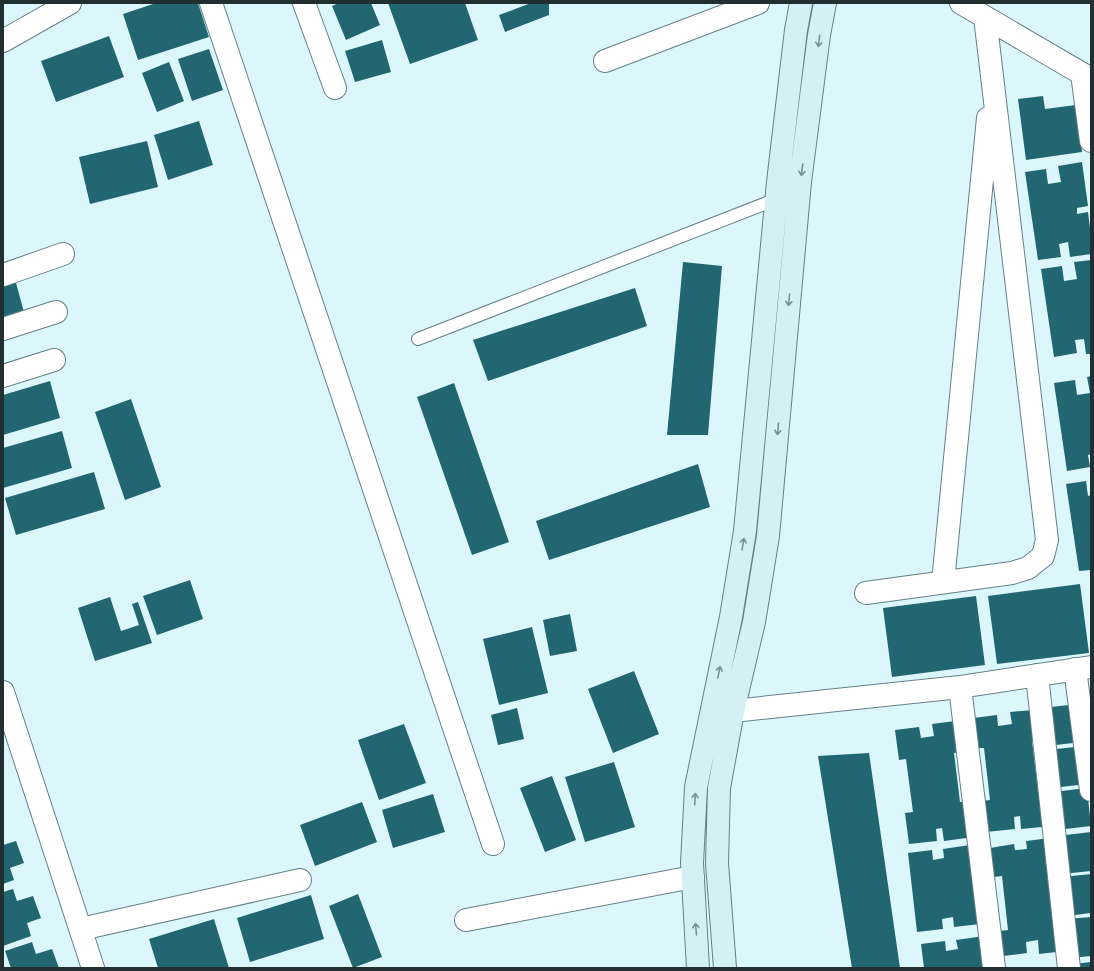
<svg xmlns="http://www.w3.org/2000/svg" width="1094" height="971" font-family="'Public Sans',sans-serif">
	<rect width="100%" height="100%" fill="#dcf7fc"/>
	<!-- building -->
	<path fill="#226672" d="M 156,3 L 198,3 L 209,37 L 138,60 L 123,14 Z
		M 339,3 L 371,3 L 380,25 L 346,40 L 332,6 Z
		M 388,3 L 465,3 L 478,40 L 410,64 Z
		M 531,3 L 549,3 L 549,15 L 505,32 L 499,15 Z
		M 109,36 L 124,77 L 56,102 L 41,61 Z
		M 382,40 L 391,72 L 355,82 L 345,51 Z
		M 209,49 L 223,90 L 192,101 L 178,59 Z
		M 169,62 L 184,101 L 157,112 L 142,73 Z
		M 1043,96 L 1045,109 L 1076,105 L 1082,152 L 1026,160 L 1018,99 Z
		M 199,121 L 213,165 L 168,180 L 154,135 Z
		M 147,141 L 158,187 L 90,204 L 79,157 Z
		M 1082,162 L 1088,206 L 1077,208 L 1077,214 L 1088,212 L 1091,236 L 1091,254 L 1070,257 L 1068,242 L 1059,244 L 1061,257 L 1038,260 L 1025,172 L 1046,169 L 1048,184 L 1061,182 L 1058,166 Z
		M 1091,260 L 1091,354 L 1086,354 L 1084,339 L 1075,340 L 1077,353 L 1054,357 L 1041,269 L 1062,266 L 1064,281 L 1077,279 L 1074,262 Z
		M 683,262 L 722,266 L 708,435 L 667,435 Z
		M 15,279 L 25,316 L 3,323 L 3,283 Z
		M 635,288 L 647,326 L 488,381 L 473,340 Z
		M 1091,376 L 1091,454 L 1088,455 L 1090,467 L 1067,471 L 1054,383 L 1075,380 L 1077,395 L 1090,393 L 1087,377 Z
		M 50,381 L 60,418 L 3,435 L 3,395 Z
		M 454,383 L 509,542 L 472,555 L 417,397 Z
		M 131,399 L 161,487 L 125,500 L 95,412 Z
		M 62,431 L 72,468 L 3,488 L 3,448 Z
		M 698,464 L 710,507 L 549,560 L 536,521 Z
		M 94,472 L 105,509 L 16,535 L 5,498 Z
		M 1086,481 L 1088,496 L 1091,495 L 1091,570 L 1079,571 L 1066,484 Z
		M 190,580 L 203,619 L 157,635 L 143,596 Z
		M 1080,584 L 1089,653 L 997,664 L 988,596 Z
		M 976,596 L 985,665 L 892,677 L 883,608 Z
		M 110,597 L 121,631 L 139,625 L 132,604 L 138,602 L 152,643 L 95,661 L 78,608 Z
		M 570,614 L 577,651 L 550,656 L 543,620 Z
		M 532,627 L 548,693 L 499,705 L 483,639 Z
		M 634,671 L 659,734 L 613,753 L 588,689 Z
		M 1077,704 L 1082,742 L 1047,746 L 1043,708 Z
		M 517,708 L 524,739 L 498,745 L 491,715 Z
		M 1033,710 L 1037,741 L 1032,741 L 1038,790 L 1048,789 L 1052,826 L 1021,829 L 1020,816 L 1014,817 L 1015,829 L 986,832 L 982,801 L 990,800 L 984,748 L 977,748 L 973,718 L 997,715 L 998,726 L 1012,724 L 1010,712 Z
		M 955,721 L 959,752 L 954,753 L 960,802 L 970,801 L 974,837 L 944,841 L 942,828 L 936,829 L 937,841 L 909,844 L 905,813 L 913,812 L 906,759 L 899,760 L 895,730 L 919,727 L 921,738 L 934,736 L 932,724 Z
		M 404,724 L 426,783 L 379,800 L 358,740 Z
		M 1083,746 L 1087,784 L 1052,788 L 1048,750 Z
		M 869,753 L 900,968 L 852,968 L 818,756 Z
		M 614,762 L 635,827 L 585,842 L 565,777 Z
		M 552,776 L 576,840 L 545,852 L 520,788 Z
		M 1087,788 L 1091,826 L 1057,830 L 1053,792 Z
		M 433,794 L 445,832 L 393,848 L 382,810 Z
		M 362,802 L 377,842 L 315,866 L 300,825 Z
		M 1091,832 L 1091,871 L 1062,874 L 1057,836 Z
		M 1050,838 L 1065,951 L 1039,954 L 1038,940 L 1026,942 L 1027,953 L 1003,956 L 1000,931 L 1008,930 L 1002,876 L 994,877 L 990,848 L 1014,844 L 1015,850 L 1027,849 L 1026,841 Z
		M 16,841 L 24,863 L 10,868 L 14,880 L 3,884 L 3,845 Z
		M 970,845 L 980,924 L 954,927 L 953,917 L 942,919 L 943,929 L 917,932 L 908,853 L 932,850 L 933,860 L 944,858 L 943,849 Z
		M 1091,874 L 1091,913 L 1067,916 L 1062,877 Z
		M 13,889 L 17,901 L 33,896 L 41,918 L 27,923 L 31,936 L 3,946 L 3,892 Z
		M 358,894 L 382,957 L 353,968 L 329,906 Z
		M 311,895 L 324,939 L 250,962 L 237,918 Z
		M 1091,917 L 1091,956 L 1071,958 L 1067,919 Z
		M 214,919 L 229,968 L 158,968 L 149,939 Z
		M 984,936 L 987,968 L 924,968 L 921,944 L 945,941 L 946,951 L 958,949 L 956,940 Z
		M 32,942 L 36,954 L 52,949 L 59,968 L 11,968 L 5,951 Z
		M 1091,962 L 1091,968 L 1073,968 L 1073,964 Z"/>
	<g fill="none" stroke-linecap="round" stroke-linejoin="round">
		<defs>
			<path id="service" d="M 418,339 L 777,199"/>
			<path id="minor" d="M 211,3 L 493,844
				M 304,3 L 335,88
				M 961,3 L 1091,79
				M 3,41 L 70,3
				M 605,61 L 758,3
				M 1082,74 L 1091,141
				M 3,275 L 63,254
				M 3,329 L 56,312
				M 3,376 L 54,360
				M 943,582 L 988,118
				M 866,593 L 1012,573 L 1028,568 L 1043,556 L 1047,540 L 985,17
				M 1075,669 L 1091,790
				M 1037,675 L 1069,968
				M 960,687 L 994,968
				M 3,692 L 93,968
				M 733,711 L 960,687 L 1091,667
				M 466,920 L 693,877
				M 81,929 L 300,880"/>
			<path id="secondary" d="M 698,968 L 692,863 L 696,787 L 731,617 L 745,531 L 778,182 L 796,30 L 801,3
				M 725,968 L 717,863 L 719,788 L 733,711 L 754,622 L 768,536 L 800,182 L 819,35 L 825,3"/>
		</defs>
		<!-- service casing -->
		<use href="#service" stroke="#638187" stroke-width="14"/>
		<!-- minor casing -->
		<use href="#minor" stroke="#638187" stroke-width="24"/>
		<!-- secondary casing -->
		<use href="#secondary" stroke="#638187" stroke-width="24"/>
		<!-- service -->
		<use href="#service" stroke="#fff" stroke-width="12"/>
		<!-- minor -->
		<use href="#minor" stroke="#fff" stroke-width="22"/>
		<!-- secondary -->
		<use href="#secondary" stroke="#d4f0f5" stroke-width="22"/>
	</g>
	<!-- one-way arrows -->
	<defs><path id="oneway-shaft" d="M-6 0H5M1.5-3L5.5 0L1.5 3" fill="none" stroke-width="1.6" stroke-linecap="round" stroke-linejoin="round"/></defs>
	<g stroke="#7b9093">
		<use href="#oneway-shaft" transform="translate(819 41) rotate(97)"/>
		<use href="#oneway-shaft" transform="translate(802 170) rotate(97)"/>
		<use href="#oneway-shaft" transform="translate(789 300) rotate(95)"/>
		<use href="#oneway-shaft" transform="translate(778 429) rotate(95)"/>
		<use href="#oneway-shaft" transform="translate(743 544) rotate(-81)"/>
		<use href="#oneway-shaft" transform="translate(719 672) rotate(-78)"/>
		<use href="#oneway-shaft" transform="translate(695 799) rotate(-87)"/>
		<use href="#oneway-shaft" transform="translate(696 929) rotate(-94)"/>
	</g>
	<!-- border -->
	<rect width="1094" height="971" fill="none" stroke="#222f31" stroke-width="8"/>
</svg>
